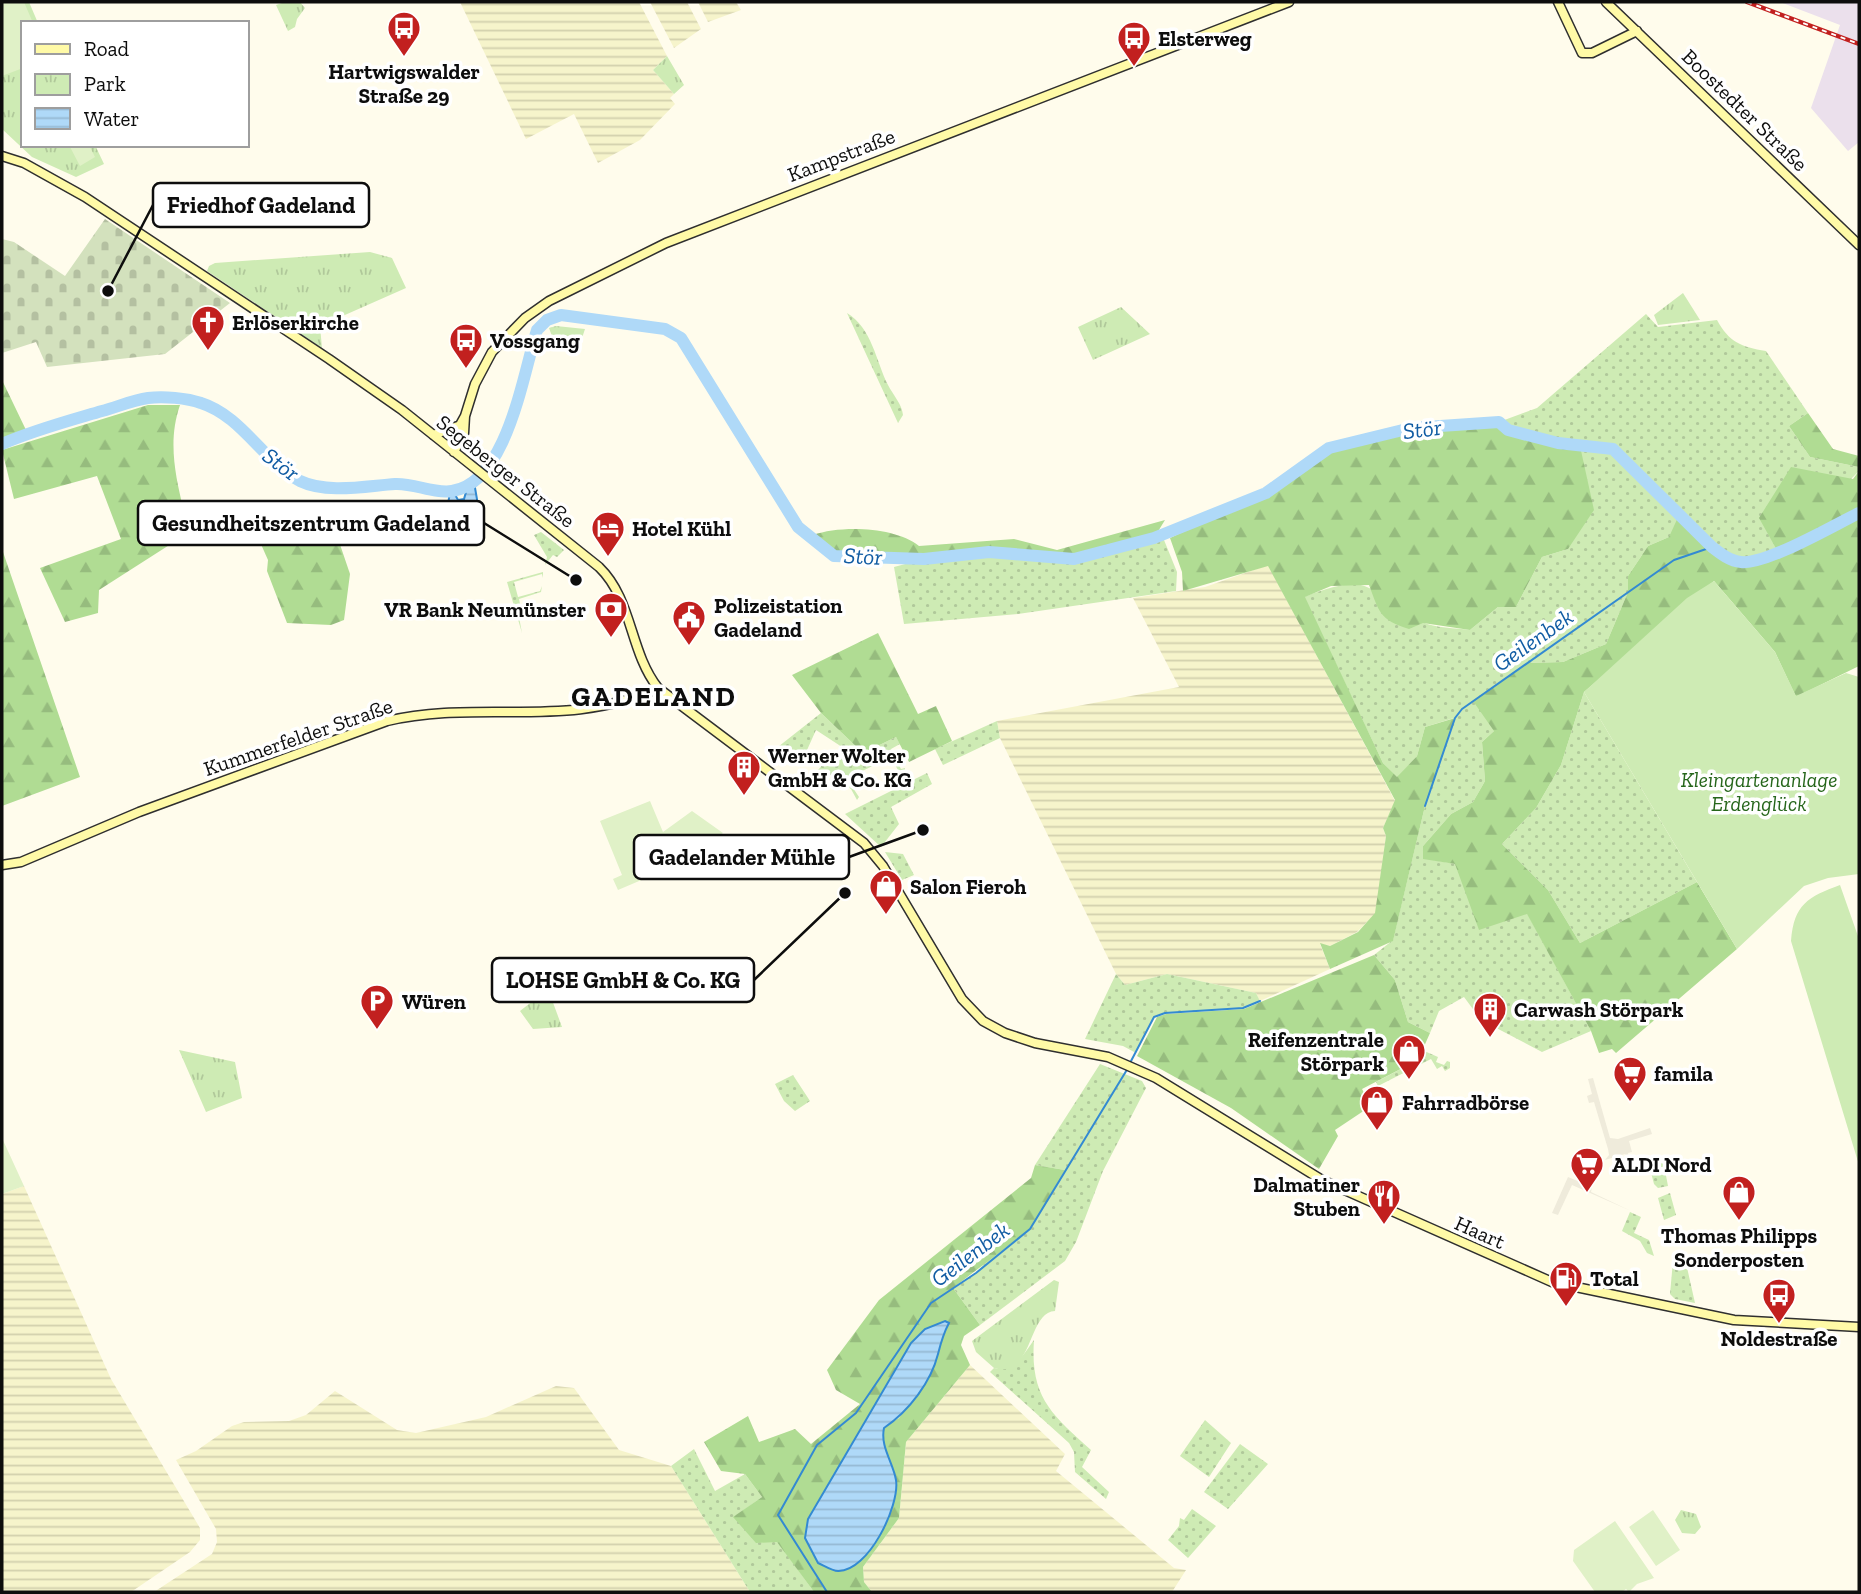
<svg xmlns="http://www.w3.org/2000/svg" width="1861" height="1594" font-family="'Zilla Slab',serif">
	<defs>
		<pattern id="farmland-rules" width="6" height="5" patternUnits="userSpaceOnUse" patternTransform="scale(1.75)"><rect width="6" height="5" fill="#f6f4cb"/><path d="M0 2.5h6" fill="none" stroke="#d2d0ad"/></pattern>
		<pattern id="grass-dots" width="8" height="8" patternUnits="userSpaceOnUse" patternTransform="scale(1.75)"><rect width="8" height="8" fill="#ceebb4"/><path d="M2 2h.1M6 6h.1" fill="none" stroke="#b0c89a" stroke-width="1.8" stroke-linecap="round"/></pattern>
		<pattern id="forest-firs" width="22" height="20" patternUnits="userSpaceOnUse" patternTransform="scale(1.75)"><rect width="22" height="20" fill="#b0dc93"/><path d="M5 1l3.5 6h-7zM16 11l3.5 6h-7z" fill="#96bc7e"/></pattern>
		<pattern id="cemetery-stones" width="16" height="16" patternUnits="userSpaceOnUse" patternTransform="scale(1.75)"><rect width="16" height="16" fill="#d3e1bd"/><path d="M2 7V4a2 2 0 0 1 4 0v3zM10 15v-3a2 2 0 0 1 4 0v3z" fill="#b4c0a1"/></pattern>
		<pattern id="park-tufts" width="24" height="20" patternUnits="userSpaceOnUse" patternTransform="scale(1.75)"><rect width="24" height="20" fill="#ceebb4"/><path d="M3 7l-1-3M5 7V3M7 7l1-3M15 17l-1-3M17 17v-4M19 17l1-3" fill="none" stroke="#b0c89a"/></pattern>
		<pattern id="water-rules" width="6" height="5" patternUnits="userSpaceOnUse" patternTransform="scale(1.75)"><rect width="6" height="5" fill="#afd9f8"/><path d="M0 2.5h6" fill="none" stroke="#95b9d3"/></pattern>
	</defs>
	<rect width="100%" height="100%" fill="#fffcec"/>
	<!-- industrial -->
	<path fill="#ebe0ec" d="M 1780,2 L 1859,2 L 1859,142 L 1848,151 L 1811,108 L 1840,25 Z"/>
	<!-- farmland -->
	<path fill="url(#farmland-rules)" d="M 460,2 L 639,2 L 667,56 L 653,70 L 674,94 L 670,98 L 675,104 L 640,140 L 598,163 L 574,114 L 526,139 Z
		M 650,2 L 687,2 L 701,29 L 674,48 Z
		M 698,2 L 736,2 L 741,10 L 708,22 Z
		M 1268,565 L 1395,801 L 1383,828 L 1386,836 L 1376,913 L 1357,932 L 1330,946 L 1320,944 L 1330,969 L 1260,1001 L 1256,993 L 1167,974 L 1125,985 L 1116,974 L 1000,738 L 997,721 L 1179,687 L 1133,598 L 1205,587 Z
		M 24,1186 L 111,1379 L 200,1528 L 200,1540 L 190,1552 L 131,1592 L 2,1592 L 2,1194 Z
		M 970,1365 L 1065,1454 L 1056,1471 L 1174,1568 L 1186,1570 L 1172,1592 L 872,1592 L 864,1582 L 863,1567 L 899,1518 L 906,1442 Z
		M 556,1386 L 574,1388 L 619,1450 L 671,1466 L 750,1592 L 154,1592 L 212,1554 L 217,1542 L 216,1529 L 176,1460 L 196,1451 L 232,1426 L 244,1422 L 289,1421 L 306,1415 L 335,1391 L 397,1430 L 416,1433 L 486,1417 Z"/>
	<!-- grass -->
	<path fill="url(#grass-dots)" d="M 847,313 C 872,328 876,361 888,385 C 893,395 902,404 903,415 L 898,423 Z
		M 1646,314 L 1658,327 L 1717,320 C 1729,342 1741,347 1766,351 L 1808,413 L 1789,426 L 1810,457 L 1859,467 L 1859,471 L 1778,552 L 1753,562 L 1740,562 L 1723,556 L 1712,547 L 1669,537 L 1648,546 L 1628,576 L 1628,592 L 1606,644 L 1563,662 L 1527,663 L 1494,731 L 1482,742 L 1485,781 L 1473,802 L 1451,814 L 1423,846 L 1423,858 L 1455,864 L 1527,913 L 1591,1031 L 1542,1052 L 1481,1020 L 1464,997 L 1439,1011 L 1430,1033 L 1408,1022 L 1395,980 L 1374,955 L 1393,940 L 1425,806 L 1454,718 L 1425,727 L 1417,756 L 1397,778 L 1383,763 L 1304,597 C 1378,568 1365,594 1422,622 C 1435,628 1456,628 1470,630 L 1498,607 L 1516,607 L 1542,557 L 1568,549 L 1580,446 L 1508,430 L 1499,422 L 1537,408 Z
		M 541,532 L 564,550 L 557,557 L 553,555 L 545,565 L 547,557 L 534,535 Z
		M 1154,538 L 1164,540 L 1177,572 L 1176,591 L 1018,614 L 904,624 L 894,567 L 924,559 L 989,552 L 1074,559 Z
		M 543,572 L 543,578 L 542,574 L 514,582 L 518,597 L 540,591 L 542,586 L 541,592 L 519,599 L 522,614 L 546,610 L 519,617 L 522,633 L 507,582 Z
		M 1584,692 L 1697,882 L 1580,943 L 1548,890 L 1502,844 L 1536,808 L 1561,765 Z
		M 821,713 L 863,753 L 896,737 L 900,744 L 891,749 L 901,769 L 905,768 L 905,770 L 893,778 L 899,772 L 891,757 L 852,776 L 856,786 L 853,788 L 859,797 L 857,800 L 851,789 L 829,774 L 801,783 L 800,777 L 803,774 L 809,777 L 820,768 L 829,753 L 836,756 L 842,747 L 816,730 L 803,759 L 786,749 L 780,758 L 769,754 Z
		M 997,721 L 1000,738 L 943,765 L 935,749 Z
		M 927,773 L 932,784 L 891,807 L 899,824 L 881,847 L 845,814 Z
		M 885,852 L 903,854 L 914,875 L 902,880 Z
		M 1116,974 L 1125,985 L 1167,974 L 1256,993 L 1260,1001 L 1243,1008 L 1165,1013 L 1154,1017 L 1136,1053 L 1123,1046 L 1085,1039 Z
		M 1422,1050 L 1438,1057 L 1436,1062 L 1444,1065 L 1447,1061 L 1450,1062 L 1450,1068 L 1445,1071 L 1442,1066 L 1437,1069 L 1431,1059 L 1378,1086 L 1376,1082 L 1418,1060 Z
		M 1100,1064 L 1142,1081 L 1146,1088 L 1103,1171 L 1076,1242 L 1065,1261 L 980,1325 L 953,1288 L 976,1273 L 1065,1170 L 1035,1165 Z
		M 793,1075 L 810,1101 L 795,1111 L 784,1101 L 775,1084 Z
		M 1651,1159 L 1652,1163 L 1663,1160 L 1668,1186 L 1658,1188 L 1654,1184 L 1648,1161 Z
		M 1670,1193 L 1676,1215 L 1664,1220 L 1658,1198 Z
		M 1630,1212 L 1641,1217 L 1634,1233 L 1649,1240 L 1654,1256 L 1647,1253 L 1640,1241 L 1622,1231 Z
		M 1679,1257 L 1686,1263 L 1695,1303 L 1675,1299 L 1670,1294 L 1673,1261 Z
		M 1034,1340 C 1030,1397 1051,1414 1091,1450 L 1082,1467 L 1109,1492 L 1106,1499 L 1075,1472 L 1074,1452 L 1069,1443 L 990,1372 L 994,1368 C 1013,1373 1024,1354 1034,1340 Z
		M 1205,1420 L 1231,1443 L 1209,1477 L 1180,1456 Z
		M 1240,1444 L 1268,1464 L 1228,1509 L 1204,1492 Z
		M 694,1449 L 715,1491 L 745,1474 L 762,1497 L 734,1517 L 777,1541 L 814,1592 L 750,1592 L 671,1466 Z
		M 1192,1509 L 1216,1526 L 1188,1558 L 1168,1540 L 1179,1526 L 1180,1518 L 1184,1520 Z"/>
	<!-- forest -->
	<path fill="url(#forest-firs)" fill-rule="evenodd" d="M 2,380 L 26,430 L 2,440 Z
		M 148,405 L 180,405 C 167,443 176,478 185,516 L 219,516 L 283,528 L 331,518 L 350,574 L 344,620 L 331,625 L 287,623 L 267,571 L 268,560 L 260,542 L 231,530 L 199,526 L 99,590 L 98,613 L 65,622 L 40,568 L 121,539 L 97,476 L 14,499 L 2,450 Z
		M 1808,413 L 1833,449 L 1859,456 L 1859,467 L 1810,457 L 1789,426 Z
		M 1499,422 L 1508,431 L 1580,446 L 1594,510 L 1568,549 L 1542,557 L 1516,607 L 1498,607 L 1470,630 L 1423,623 L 1409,629 C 1379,620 1379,611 1369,585 L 1331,586 L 1305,597 L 1383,763 L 1397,777 L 1417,756 L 1425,727 L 1455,718 L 1425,806 L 1393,941 L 1330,969 L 1320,943 L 1330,946 L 1358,932 L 1375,913 L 1386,836 L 1383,828 L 1395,800 L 1268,566 L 1183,591 L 1182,572 L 1170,538 L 1266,493 L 1329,448 L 1411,428 Z
		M 1791,467 L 1853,479 L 1859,471 L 1859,666 L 1796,697 L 1775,652 L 1714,581 L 1584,692 L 1561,765 L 1536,808 L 1502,844 L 1548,890 L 1580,943 L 1697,882 L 1737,949 L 1616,1053 L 1612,1049 L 1599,1053 L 1591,1031 L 1527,914 L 1479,930 L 1455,864 L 1423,859 L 1423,846 L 1451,814 L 1473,802 L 1485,781 L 1482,742 L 1494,731 L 1473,701 L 1527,663 L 1563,662 L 1606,644 L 1628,592 L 1628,576 L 1648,546 L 1669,537 L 1679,515 C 1711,546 1730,576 1778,552 L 1759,518 Z
		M 1165,520 L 1154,538 L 1074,559 L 989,552 L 924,559 L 834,556 L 819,546 L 813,535 C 842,525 895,527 919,546 L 1014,539 L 1057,550 Z
		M 2,549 L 80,777 L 2,806 Z
		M 878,633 L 918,714 L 936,706 L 952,741 L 909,762 L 896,737 L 863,753 L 821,713 L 792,675 Z
		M 1374,955 L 1395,980 L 1408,1022 L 1430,1033 L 1418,1060 L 1362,1089 L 1371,1106 L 1335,1130 L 1338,1136 L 1319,1169 L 1231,1108 L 1137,1056 L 1157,1017 L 1166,1014 L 1244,1009 Z
		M 1035,1165 L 1065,1170 L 1030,1229 L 953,1288 L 980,1325 L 964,1336 L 961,1345 L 970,1365 L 906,1442 L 899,1518 L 863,1567 L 864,1582 L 872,1592 L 814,1592 L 777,1542 L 756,1543 L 733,1517 L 762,1497 L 745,1474 L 721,1471 L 704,1442 L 748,1416 L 759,1442 L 795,1429 L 811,1444 L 860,1404 L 836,1390 L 827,1370 L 879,1300 L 1031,1178 ZM 945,1321 L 949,1323 L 928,1374 L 899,1418 L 884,1427 L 882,1438 L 805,1538 L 808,1519 L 911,1343 Z"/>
	<!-- cemetery -->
	<path fill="url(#cemetery-stones)" d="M 105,219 L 230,303 L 165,354 L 47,367 L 36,342 L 2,353 L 2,239 L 14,242 L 65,276 Z"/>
	<!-- park -->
	<path fill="url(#park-tufts)" d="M 2,2 L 29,2 L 38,23 L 23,23 L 23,145 L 95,145 L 104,164 L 76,177 L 32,157 L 2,129 Z
		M 285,2 L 300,2 L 305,8 L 297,19 L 295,27 L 288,31 L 276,5 Z
		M 667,56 L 684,85 L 674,94 L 653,70 Z
		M 370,252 L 392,258 L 406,288 L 320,326 L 322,348 L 207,271 L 209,266 L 215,263 Z
		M 1683,293 L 1700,320 L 1658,325 L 1654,315 Z
		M 1121,307 L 1150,334 L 1093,360 L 1078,327 Z
		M 556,326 L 585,329 L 581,341 L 553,339 L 549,328 Z
		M 548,989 L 562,1027 L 533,1029 L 520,1011 Z
		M 179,1050 L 235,1062 L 242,1098 L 206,1112 Z
		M 1054,1280 L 1059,1282 L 1055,1311 C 1027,1312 1034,1379 994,1368 L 976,1352 L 972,1341 Z
		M 1681,1510 L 1696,1514 L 1701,1527 L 1695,1534 L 1682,1533 L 1675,1520 Z"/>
	<!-- garden -->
	<path fill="#ceebb4" d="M 1714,581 L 1775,652 L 1796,696 L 1846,673 L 1859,677 L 1859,874 L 1828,878 L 1804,886 L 1737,949 L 1584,692 L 1687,598 Z
		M 1840,885 L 1859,939 L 1859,1165 L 1791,941 C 1794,904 1808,897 1840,885 Z"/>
	<!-- pitch -->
	<path fill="#e0f1c7" d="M 2,2 L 24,2 L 33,23 L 23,23 L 23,68 L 2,76 Z
		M 69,145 L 89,145 L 95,157 L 80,166 Z
		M 650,801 L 663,832 L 692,811 L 723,833 L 679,864 L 618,890 L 613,879 L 622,875 L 600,821 Z
		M 2,1138 L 24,1186 L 2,1194 Z
		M 1653,1510 L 1680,1550 L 1656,1566 L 1629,1527 Z
		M 1615,1521 L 1654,1578 L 1637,1584 L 1629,1592 L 1626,1589 L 1622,1592 L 1595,1592 L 1573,1561 L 1574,1550 Z"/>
	<!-- plaza -->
	<path fill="#efebdb" d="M 1593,1078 L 1610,1138 L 1618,1139 L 1650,1128 L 1652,1134 L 1629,1141 L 1632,1152 L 1628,1153 L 1629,1158 L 1625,1154 L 1605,1160 L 1609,1155 L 1608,1149 L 1594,1102 L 1589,1103 L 1587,1096 L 1592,1094 L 1588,1079 Z
		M 1568,1177 L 1592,1187 L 1591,1192 L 1631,1211 L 1572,1185 L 1558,1215 L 1552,1213 Z"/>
	<!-- water -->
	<path fill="url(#water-rules)" stroke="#338ad2" stroke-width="2" d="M 474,482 L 478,505 L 474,510 L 452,513 L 448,504 L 450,492 L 453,491 L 458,500 L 464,499 L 468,485 Z
		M 945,1321 L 949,1323 C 943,1334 941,1342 938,1354 C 931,1382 909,1411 884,1428 C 880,1447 893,1462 896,1480 C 900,1506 868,1572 838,1571 C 832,1571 823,1565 818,1563 L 805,1538 L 808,1519 L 911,1343 L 925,1329 Z"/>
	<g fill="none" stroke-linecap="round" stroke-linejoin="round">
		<!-- stream -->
		<path stroke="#338ad2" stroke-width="2" d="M 1425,806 L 1455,718 L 1462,709 L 1674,560 L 1712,547
			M 1130,1063 L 1154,1017 L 1165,1013 L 1243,1008 L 1260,1001
			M 827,1592 L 778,1515 L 817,1445 L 856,1413 L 931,1303 L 976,1273 L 1030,1229 L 1128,1068"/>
		<!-- river -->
		<path stroke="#afd9f8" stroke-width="12" d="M 2,444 C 34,430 68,421 102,411 C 117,407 133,400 148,398 C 163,396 187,398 201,403 C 242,416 263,461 300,481 C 327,494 366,486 395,484 C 414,483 434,494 452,491 C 507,483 523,374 537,330 L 547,320 L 561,315 L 665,329 L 681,338 L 798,527 L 834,556 L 924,559 L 989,552 L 1074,559 L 1154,538 L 1266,493 L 1329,448 L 1411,428 L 1499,422 L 1508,430 L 1558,443 L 1613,449 L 1712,547 C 1721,554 1730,561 1741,562 C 1766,565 1834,525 1859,513"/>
		<defs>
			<path id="secondary" d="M 1558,2 L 1582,53 L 1592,53 L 1637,31
				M 1606,2 L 1859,245
				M 2,156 L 24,163 L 85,197 L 329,359 L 402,410 L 599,567 C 633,600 629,651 658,688 L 864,843 L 883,866 L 962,999 L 983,1021 L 1005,1033 L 1035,1043 L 1108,1057 L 1156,1078 L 1322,1180 L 1552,1282 L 1734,1320 L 1859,1327
				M 433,435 L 458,426
				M 454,452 L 464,433 L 465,416 L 475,384 L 492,352 L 525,318 L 549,301 L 666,243 L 1289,2
				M 454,452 L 455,434 L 465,416
				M 2,865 L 21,862 L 139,812 L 387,721 C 478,699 569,730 658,688"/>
		</defs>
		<!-- secondary casing -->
		<use href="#secondary" stroke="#2f2f2f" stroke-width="11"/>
		<!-- secondary -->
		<use href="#secondary" stroke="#fffaa7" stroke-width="8"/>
		<defs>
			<path id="rail" d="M 1747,2 L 1859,44"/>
		</defs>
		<!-- rail casing -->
		<use href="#rail" stroke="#c2201f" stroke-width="4.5"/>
		<!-- rail -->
		<use href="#rail" stroke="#fff" stroke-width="2" stroke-dasharray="5" stroke-linecap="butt"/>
	</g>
	<!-- icons -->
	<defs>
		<symbol id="bus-pin" viewBox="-11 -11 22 30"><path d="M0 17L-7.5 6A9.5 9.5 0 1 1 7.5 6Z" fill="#c2201f" stroke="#fff"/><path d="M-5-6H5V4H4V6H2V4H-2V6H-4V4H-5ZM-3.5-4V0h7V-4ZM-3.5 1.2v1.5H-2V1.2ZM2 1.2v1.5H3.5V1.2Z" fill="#fff"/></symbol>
		<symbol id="church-pin" viewBox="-11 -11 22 30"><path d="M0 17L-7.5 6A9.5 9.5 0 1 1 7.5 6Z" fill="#c2201f" stroke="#fff"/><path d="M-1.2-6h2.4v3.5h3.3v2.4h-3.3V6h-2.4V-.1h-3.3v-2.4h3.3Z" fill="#fff"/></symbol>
		<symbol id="hotel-pin" viewBox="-11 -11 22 30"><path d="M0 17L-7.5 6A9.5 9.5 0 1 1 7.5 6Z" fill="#c2201f" stroke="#fff"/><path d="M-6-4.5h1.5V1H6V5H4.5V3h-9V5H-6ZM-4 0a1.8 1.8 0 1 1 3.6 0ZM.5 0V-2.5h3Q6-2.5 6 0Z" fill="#fff"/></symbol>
		<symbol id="bank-pin" viewBox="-11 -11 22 30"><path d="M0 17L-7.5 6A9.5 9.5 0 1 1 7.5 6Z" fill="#c2201f" stroke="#fff"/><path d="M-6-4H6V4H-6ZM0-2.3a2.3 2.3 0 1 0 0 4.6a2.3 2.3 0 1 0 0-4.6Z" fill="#fff"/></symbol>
		<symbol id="civic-pin" viewBox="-11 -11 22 30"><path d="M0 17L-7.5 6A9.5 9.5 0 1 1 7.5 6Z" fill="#c2201f" stroke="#fff"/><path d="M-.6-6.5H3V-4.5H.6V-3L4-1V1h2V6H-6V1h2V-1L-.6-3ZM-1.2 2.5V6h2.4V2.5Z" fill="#fff"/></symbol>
		<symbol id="building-pin" viewBox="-11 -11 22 30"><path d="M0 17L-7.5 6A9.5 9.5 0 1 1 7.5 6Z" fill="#c2201f" stroke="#fff"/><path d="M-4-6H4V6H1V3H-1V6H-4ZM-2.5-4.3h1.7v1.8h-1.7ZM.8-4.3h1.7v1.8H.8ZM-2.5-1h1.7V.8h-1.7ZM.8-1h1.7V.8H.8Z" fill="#fff"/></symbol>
		<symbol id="shop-pin" viewBox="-11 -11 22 30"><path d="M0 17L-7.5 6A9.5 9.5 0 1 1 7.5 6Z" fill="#c2201f" stroke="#fff"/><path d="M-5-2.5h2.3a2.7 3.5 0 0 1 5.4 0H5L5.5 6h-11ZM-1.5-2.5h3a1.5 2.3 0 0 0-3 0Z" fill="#fff"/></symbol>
		<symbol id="parking-pin" viewBox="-11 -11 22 30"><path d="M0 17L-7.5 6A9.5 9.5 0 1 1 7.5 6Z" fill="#c2201f" stroke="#fff"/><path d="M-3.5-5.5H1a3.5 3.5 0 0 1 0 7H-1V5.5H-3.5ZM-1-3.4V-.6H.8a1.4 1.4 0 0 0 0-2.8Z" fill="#fff"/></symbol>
		<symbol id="supermarket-pin" viewBox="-11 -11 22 30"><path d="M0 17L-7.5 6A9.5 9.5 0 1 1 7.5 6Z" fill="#c2201f" stroke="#fff"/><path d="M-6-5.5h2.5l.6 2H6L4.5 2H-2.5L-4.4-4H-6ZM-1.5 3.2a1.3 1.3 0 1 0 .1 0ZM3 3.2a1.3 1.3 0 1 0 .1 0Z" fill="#fff"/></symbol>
		<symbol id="restaurant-pin" viewBox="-11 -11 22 30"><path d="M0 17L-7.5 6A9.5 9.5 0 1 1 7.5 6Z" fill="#c2201f" stroke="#fff"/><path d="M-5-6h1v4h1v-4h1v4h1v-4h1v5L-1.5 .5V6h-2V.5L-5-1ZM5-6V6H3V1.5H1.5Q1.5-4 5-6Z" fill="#fff"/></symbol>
		<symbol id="fuel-pin" viewBox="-11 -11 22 30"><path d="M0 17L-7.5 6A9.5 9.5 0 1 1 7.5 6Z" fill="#c2201f" stroke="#fff"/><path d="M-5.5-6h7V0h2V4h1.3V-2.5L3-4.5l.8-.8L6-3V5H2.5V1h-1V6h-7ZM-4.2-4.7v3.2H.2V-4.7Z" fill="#fff"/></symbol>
	</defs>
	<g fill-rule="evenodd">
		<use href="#bus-pin" x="385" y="9" width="38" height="52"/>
		<use href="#bus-pin" x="1115" y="19" width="38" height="52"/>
		<use href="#church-pin" x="189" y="303" width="38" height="52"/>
		<use href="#bus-pin" x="447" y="321" width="38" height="52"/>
		<use href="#hotel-pin" x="589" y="509" width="38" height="52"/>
		<use href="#bank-pin" x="592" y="590" width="38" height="52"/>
		<use href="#civic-pin" x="670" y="598" width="38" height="52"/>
		<use href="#building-pin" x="725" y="748" width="38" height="52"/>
		<use href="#shop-pin" x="867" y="867" width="38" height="52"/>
		<use href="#parking-pin" x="358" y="982" width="38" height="52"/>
		<use href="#building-pin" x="1471" y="990" width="38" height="52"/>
		<use href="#shop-pin" x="1390" y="1032" width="38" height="52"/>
		<use href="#supermarket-pin" x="1611" y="1054" width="38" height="52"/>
		<use href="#shop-pin" x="1358" y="1083" width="38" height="52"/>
		<use href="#supermarket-pin" x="1568" y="1145" width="38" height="52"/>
		<use href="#shop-pin" x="1720" y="1173" width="38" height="52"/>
		<use href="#restaurant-pin" x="1365" y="1177" width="38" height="52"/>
		<use href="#fuel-pin" x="1547" y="1259" width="38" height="52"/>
		<use href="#bus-pin" x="1760" y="1276" width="38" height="52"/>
	</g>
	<g text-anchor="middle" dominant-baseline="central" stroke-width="7" stroke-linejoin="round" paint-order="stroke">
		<!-- poi labels -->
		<g font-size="21" font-weight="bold" fill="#0d0d0d" stroke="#fff" text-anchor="start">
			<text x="1158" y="38">Elsterweg</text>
			<text x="404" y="71" text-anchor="middle">Hartwigswalder<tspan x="404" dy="24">Straße 29</tspan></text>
			<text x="232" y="322">Erlöserkirche</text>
			<text x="490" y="340">Vossgang</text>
			<text x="632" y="528">Hotel Kühl</text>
			<text x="714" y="605">Polizeistation<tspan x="714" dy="24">Gadeland</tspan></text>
			<text x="586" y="609" text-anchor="end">VR Bank Neumünster</text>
			<text x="768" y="755">Werner Wolter<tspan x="768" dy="24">GmbH &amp; Co. KG</tspan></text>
			<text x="910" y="886">Salon Fieroh</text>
			<text x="402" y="1001">Würen</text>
			<text x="1514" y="1009">Carwash Störpark</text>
			<text x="1384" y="1039" text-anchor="end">Reifenzentrale<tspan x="1384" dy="24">Störpark</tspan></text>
			<text x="1654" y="1073">famila</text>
			<text x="1402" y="1102">Fahrradbörse</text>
			<text x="1612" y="1164">ALDI Nord</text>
			<text x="1360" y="1184" text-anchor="end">Dalmatiner<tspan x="1360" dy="24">Stuben</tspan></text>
			<text x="1739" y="1235" text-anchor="middle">Thomas Philipps<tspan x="1739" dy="24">Sonderposten</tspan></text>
			<text x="1590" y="1278">Total</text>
			<text x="1779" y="1338" text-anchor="middle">Noldestraße</text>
		</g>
		<!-- street labels -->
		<g font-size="21" fill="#0d0d0d" stroke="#fff">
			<text transform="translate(1745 110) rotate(44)">Boostedter Straße</text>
			<text transform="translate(841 155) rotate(-21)">Kampstraße</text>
			<text transform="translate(506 471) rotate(38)">Segeberger Straße</text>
			<text transform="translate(298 737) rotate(-19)">Kummerfelder Straße</text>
			<text transform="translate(1480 1232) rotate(24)">Haart</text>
		</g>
		<!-- park labels -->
		<g font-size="21" font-style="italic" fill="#26661b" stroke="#fff">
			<text x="1759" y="779">Kleingartenanlage<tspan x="1759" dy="24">Erdenglück</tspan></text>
		</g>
		<!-- water labels -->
		<g font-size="23" font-style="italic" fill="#115ca3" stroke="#fff">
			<text transform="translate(1422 429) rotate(-7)">Stör</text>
			<text transform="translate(281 464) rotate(37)">Stör</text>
			<text transform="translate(863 556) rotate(3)">Stör</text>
			<text transform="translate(1533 640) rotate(-35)">Geilenbek</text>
			<text transform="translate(970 1254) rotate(-37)">Geilenbek</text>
		</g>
		<!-- district labels -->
		<g font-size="28" font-weight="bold" letter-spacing="2" fill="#0d0d0d" stroke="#fff">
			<text x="654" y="696">GADELAND</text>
		</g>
	</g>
	<!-- callouts -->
	<path fill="none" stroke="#0d0d0d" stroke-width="2.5" d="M108 291L153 205M576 580L484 523M923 830L849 857M845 893L754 980"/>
	<g fill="#0d0d0d" stroke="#fff" stroke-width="2.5">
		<circle cx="108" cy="291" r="7"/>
		<circle cx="576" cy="580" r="7"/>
		<circle cx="923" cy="830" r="7"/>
		<circle cx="845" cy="893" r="7"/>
	</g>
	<g fill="#fff" stroke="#0d0d0d" stroke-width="2.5">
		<rect x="153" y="183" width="216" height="44" rx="7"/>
		<rect x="138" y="501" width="346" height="44" rx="7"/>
		<rect x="634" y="835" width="215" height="44" rx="7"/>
		<rect x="492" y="958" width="262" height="44" rx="7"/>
	</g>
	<g font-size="23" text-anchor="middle" font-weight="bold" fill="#0d0d0d">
		<text x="261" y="213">Friedhof Gadeland</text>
		<text x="311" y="531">Gesundheitszentrum Gadeland</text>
		<text x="742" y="865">Gadelander Mühle</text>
		<text x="623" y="988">LOHSE GmbH &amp; Co. KG</text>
	</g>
	<!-- border -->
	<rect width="1861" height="1594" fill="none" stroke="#0d0d0d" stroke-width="7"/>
	<!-- legend -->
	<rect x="21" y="21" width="228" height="126" fill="#ffffff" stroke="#9e9e9e" stroke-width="2"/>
	<rect x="35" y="44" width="35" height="10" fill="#fffaa7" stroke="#9e9e9e" stroke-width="2"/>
	<text x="84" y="56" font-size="21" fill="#0d0d0d">Road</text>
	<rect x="35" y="74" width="35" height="21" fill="url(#park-tufts)" stroke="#9e9e9e" stroke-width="2"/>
	<text x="84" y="91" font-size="21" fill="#0d0d0d">Park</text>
	<rect x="35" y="108" width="35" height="21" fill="url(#water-rules)" stroke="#9e9e9e" stroke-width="2"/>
	<text x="84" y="126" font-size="21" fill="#0d0d0d">Water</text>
</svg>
